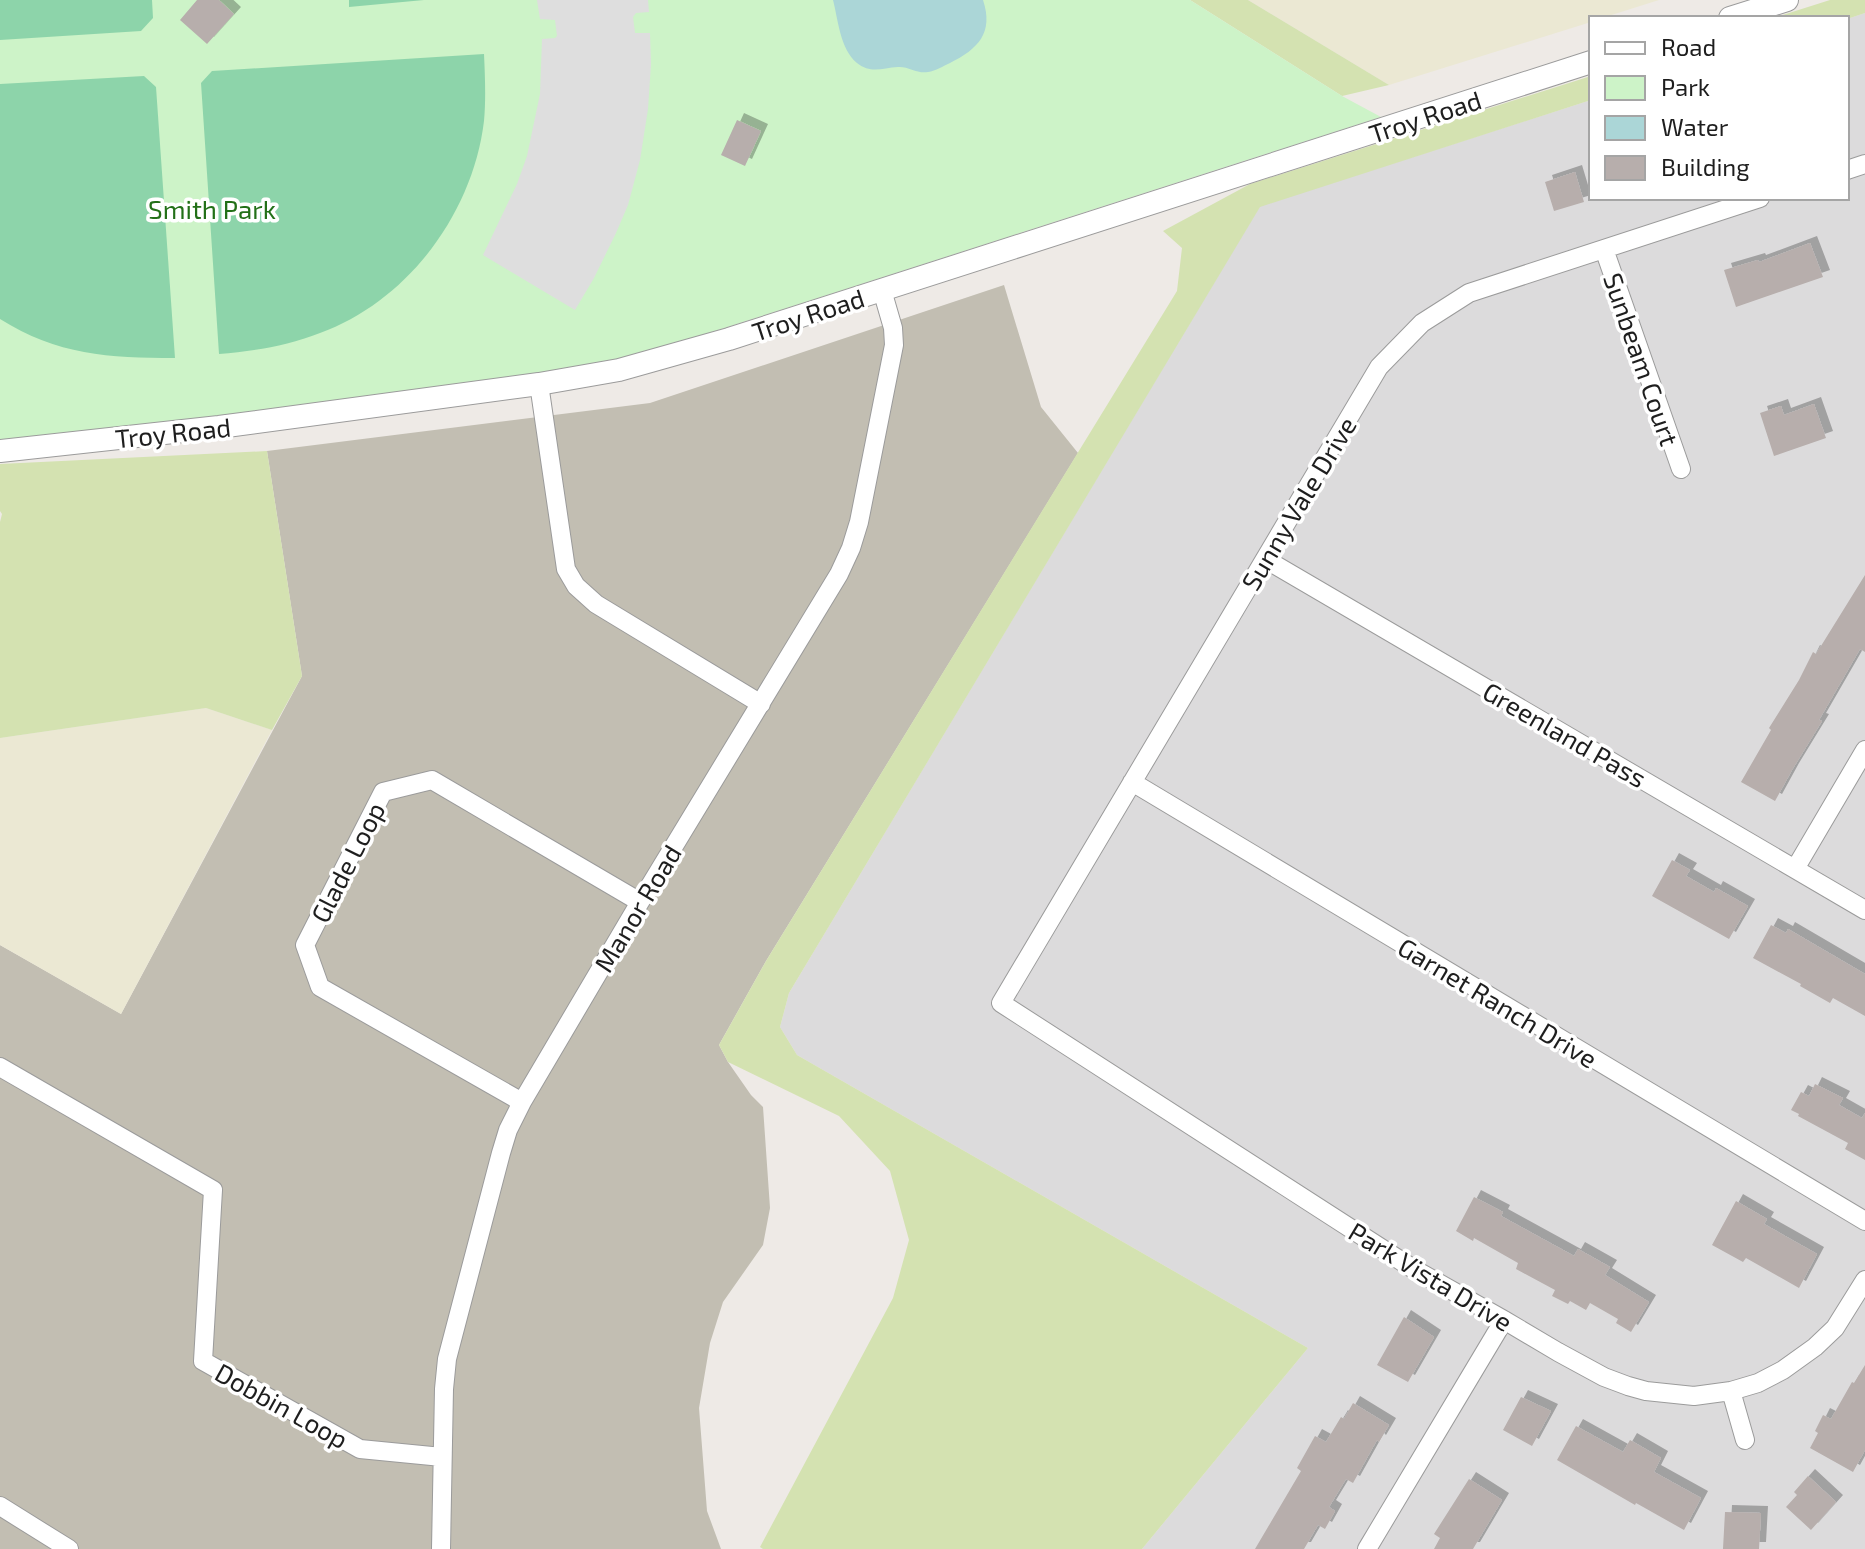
<svg xmlns="http://www.w3.org/2000/svg" width="1865" height="1549" font-family="'Exo 2',sans-serif">
	<defs>
		<filter id="shadow"><feDropShadow dx="7" dy="-7" stdDeviation="0" flood-color="#0004"/></filter>
	</defs>
	<rect width="100%" height="100%" fill="#eeeae6"/>
	<!-- residential -->
	<path fill="#dcdbdc" d="M 1865,13 L 1865,1549 L 1142,1549 L 1308,1348 L 797,1055 L 780,1027 L 789,993 L 1260,206 L 1591,100 L 1591,198 L 1847,198 L 1847,19 Z"/>
	<!-- construction -->
	<path fill="#c2beb2" d="M 1004,285 L 1041,407 L 1078,453 L 766,961 L 719,1045 L 728,1062 L 751,1095 L 763,1107 L 770,1208 L 763,1245 L 723,1302 L 710,1343 L 699,1408 L 707,1511 L 721,1549 L 0,1549 L 0,945 L 121,1014 L 302,676 L 267,451 L 650,403 Z"/>
	<!-- farmland -->
	<path fill="#ebe8d3" d="M 1248,0 L 1659,0 L 1602,18 L 1591,18 L 1591,22 L 1389,85 Z
		M 206,708 L 272,730 L 121,1014 L 0,945 L 0,738 Z"/>
	<!-- grass -->
	<path fill="#d4e2b1" d="M 1190,0 L 1248,0 L 1389,85 L 1342,96 Z
		M 1830,0 L 1865,0 L 1865,13 L 1847,19 L 1773,18 Z
		M 1591,76 L 1591,100 L 1260,207 L 789,993 L 780,1027 L 797,1055 L 1308,1348 L 1142,1549 L 763,1549 L 760,1547 L 893,1298 L 909,1240 L 890,1171 L 839,1116 L 728,1062 L 719,1045 L 766,961 L 1177,291 L 1182,248 L 1163,231 L 1250,184 Z
		M 267,451 L 302,676 L 272,730 L 206,708 L 0,738 L 0,522 L 2,514 L 0,511 L 0,464 Z"/>
	<!-- park -->
	<path fill="#cdf3c8" d="M 0,0 L 1190,0 L 1342,96 L 1381,117 L 597,369 L 85,436 L 0,441 Z"/>
	<!-- pitch -->
	<path fill="#8dd4aa" d="M 0,0 L 152,0 L 153,18 L 141,31 L 0,40 Z
		M 349,0 L 424,0 L 349,7 Z
		M 484,54 C 485,76 486,99 484,121 C 473,213 408,301 320,333 C 287,346 254,351 219,354 L 201,83 L 212,71 Z
		M 144,76 L 156,87 L 175,358 C 109,358 57,355 0,319 L 0,84 Z"/>
	<!-- parking -->
	<path fill="#dedede" d="M 537,0 L 648,0 L 649,12 L 636,13 L 633,17 L 635,33 L 650,33 L 651,64 L 648,109 L 640,160 L 628,205 L 616,233 L 594,278 L 575,310 L 483,255 L 517,184 L 527,156 L 540,94 L 542,39 L 555,38 L 557,36 L 555,20 L 540,19 Z"/>
	<!-- water -->
	<path fill="#abd6d7" d="M 833,0 L 983,0 C 994,33 978,49 950,63 C 943,66 936,71 928,72 C 917,74 908,66 898,67 C 882,68 871,74 857,63 C 840,49 838,19 833,0 Z"/>
	<!-- building -->
	<path fill="#b7aeac" filter="url(#shadow)" d="M 197,0 L 219,0 L 234,14 L 207,44 L 180,20 Z
		M 737,120 L 761,131 L 745,166 L 721,155 Z
		M 1575,172 L 1584,202 L 1554,211 L 1545,182 Z
		M 1810,243 L 1823,277 L 1736,307 L 1724,270 L 1758,260 L 1759,262 Z
		M 1814,404 L 1826,438 L 1774,456 L 1760,413 L 1781,406 L 1784,415 Z
		M 1865,575 L 1865,652 L 1860,649 L 1819,720 L 1822,721 L 1792,770 L 1775,801 L 1741,782 L 1771,730 L 1769,728 L 1799,680 L 1813,652 L 1816,654 Z
		M 1672,860 L 1690,870 L 1686,876 L 1714,892 L 1716,888 L 1748,906 L 1729,939 L 1652,896 Z
		M 1771,925 L 1786,933 L 1788,929 L 1865,974 L 1865,1016 L 1833,998 L 1830,1003 L 1800,986 L 1801,984 L 1753,958 Z
		M 1815,1084 L 1843,1098 L 1839,1105 L 1862,1118 L 1865,1113 L 1865,1160 L 1845,1149 L 1848,1143 L 1798,1116 L 1799,1114 L 1791,1110 L 1801,1092 L 1809,1096 Z
		M 1474,1197 L 1503,1212 L 1501,1216 L 1574,1256 L 1578,1249 L 1610,1267 L 1605,1275 L 1649,1302 L 1631,1332 L 1616,1323 L 1618,1319 L 1590,1303 L 1586,1310 L 1570,1301 L 1568,1304 L 1552,1296 L 1555,1290 L 1516,1269 L 1518,1263 L 1474,1238 L 1473,1241 L 1456,1231 Z
		M 1736,1201 L 1767,1219 L 1764,1224 L 1817,1254 L 1799,1288 L 1746,1258 L 1743,1262 L 1712,1245 Z
		M 1404,1317 L 1434,1337 L 1408,1382 L 1377,1365 Z
		M 1865,1365 L 1865,1450 L 1853,1472 L 1810,1448 L 1818,1433 L 1815,1431 L 1823,1415 L 1831,1419 L 1852,1382 L 1854,1383 Z
		M 1521,1397 L 1551,1411 L 1532,1446 L 1503,1430 Z
		M 1353,1403 L 1389,1425 L 1379,1442 L 1377,1440 L 1353,1483 L 1346,1479 L 1329,1507 L 1335,1511 L 1325,1529 L 1318,1525 L 1304,1549 L 1255,1549 L 1301,1471 L 1297,1468 L 1315,1436 L 1326,1442 L 1341,1417 L 1344,1419 Z
		M 1576,1426 L 1623,1452 L 1630,1440 L 1661,1458 L 1654,1472 L 1701,1498 L 1684,1530 L 1636,1503 L 1635,1505 L 1557,1460 Z
		M 1808,1476 L 1836,1502 L 1811,1530 L 1786,1507 L 1797,1495 L 1794,1492 Z
		M 1469,1479 L 1502,1500 L 1473,1549 L 1434,1549 L 1440,1538 L 1434,1534 Z
		M 1725,1512 L 1761,1513 L 1759,1549 L 1723,1549 Z"/>
	<g fill="none" stroke-linecap="round" stroke-linejoin="round">
		<defs>
			<path id="minor" d="M 1847,170 L 1865,164
				M 1760,198 L 1469,293 L 1422,323 L 1379,367 L 1001,1003 L 1412,1268 L 1504,1320 L 1558,1352 L 1604,1377 L 1628,1386 L 1646,1391 L 1694,1396 L 1731,1391 L 1758,1383 L 1783,1370 L 1815,1347 L 1835,1328 L 1865,1280
				M 1604,249 L 1681,469
				M 539,384 L 566,569 L 576,586 L 596,604 L 761,704
				M 1265,559 L 1865,910
				M 1132,782 L 1865,1221
				M 1795,869 L 1865,750
				M 0,1067 L 213,1190 L 203,1361 L 360,1449 L 442,1457
				M 522,1102 L 320,987 L 305,945 L 383,792 L 432,780 L 640,902
				M 1731,1391 L 1745,1440
				M 0,1506 L 69,1549
				M 441,1549 L 444,1389 L 447,1359 L 501,1153 L 508,1130 L 522,1102 L 640,902 L 839,574 L 851,548 L 859,522 L 894,345 L 893,328 L 882,290
				M 1367,1549 L 1504,1320"/>
			<path id="tertiary" d="M 1730,18 L 1787,0
				M 0,451 L 219,427 L 539,384 L 619,370 L 729,339 L 1591,62"/>
		</defs>
		<!-- minor casing -->
		<use href="#minor" stroke="#9b9b9b" stroke-width="20"/>
		<!-- tertiary casing -->
		<use href="#tertiary" stroke="#9b9b9b" stroke-width="24"/>
		<!-- minor -->
		<use href="#minor" stroke="#fff" stroke-width="18"/>
		<!-- tertiary -->
		<use href="#tertiary" stroke="#fff" stroke-width="22"/>
	</g>
	<g text-anchor="middle" dominant-baseline="central" stroke-width="7" stroke-linejoin="round" paint-order="stroke">
		<!-- street labels -->
		<g font-size="26" fill="#1e1e1e" stroke="#fff">
			<text transform="translate(1425 116) rotate(-18)">Troy Road</text>
			<text transform="translate(808 314) rotate(-18)">Troy Road</text>
			<text transform="translate(1642 359) rotate(71)">Sunbeam Court</text>
			<text transform="translate(173 432) rotate(-6)">Troy Road</text>
			<text transform="translate(1298 503) rotate(-59)">Sunny Vale Drive</text>
			<text transform="translate(1565 734) rotate(30)">Greenland Pass</text>
			<text transform="translate(347 862) rotate(-63)">Glade Loop</text>
			<text transform="translate(637 908) rotate(-59)">Manor Road</text>
			<text transform="translate(1498 1002) rotate(31)">Garnet Ranch Drive</text>
			<text transform="translate(1431 1276) rotate(31)">Park Vista Drive</text>
			<text transform="translate(282 1405) rotate(29)">Dobbin Loop</text>
		</g>
		<!-- park labels -->
		<g font-size="26" fill="#237018" stroke="#fff">
			<text x="212" y="208">Smith Park</text>
		</g>
	</g>
	<!-- legend -->
	<rect x="1589" y="16" width="260" height="184" fill="#ffffff" stroke="#a5a5a5" stroke-width="2"/>
	<rect x="1605" y="42" width="40" height="12" fill="#ffffff" stroke="#a5a5a5" stroke-width="2"/>
	<text x="1661" y="56" font-size="24" fill="#1e1e1e">Road</text>
	<rect x="1605" y="76" width="40" height="24" fill="#cdf3c8" stroke="#a5a5a5" stroke-width="2"/>
	<text x="1661" y="96" font-size="24" fill="#1e1e1e">Park</text>
	<rect x="1605" y="116" width="40" height="24" fill="#abd6d7" stroke="#a5a5a5" stroke-width="2"/>
	<text x="1661" y="136" font-size="24" fill="#1e1e1e">Water</text>
	<rect x="1605" y="156" width="40" height="24" fill="#b7aeac" stroke="#a5a5a5" stroke-width="2"/>
	<text x="1661" y="176" font-size="24" fill="#1e1e1e">Building</text>
</svg>
